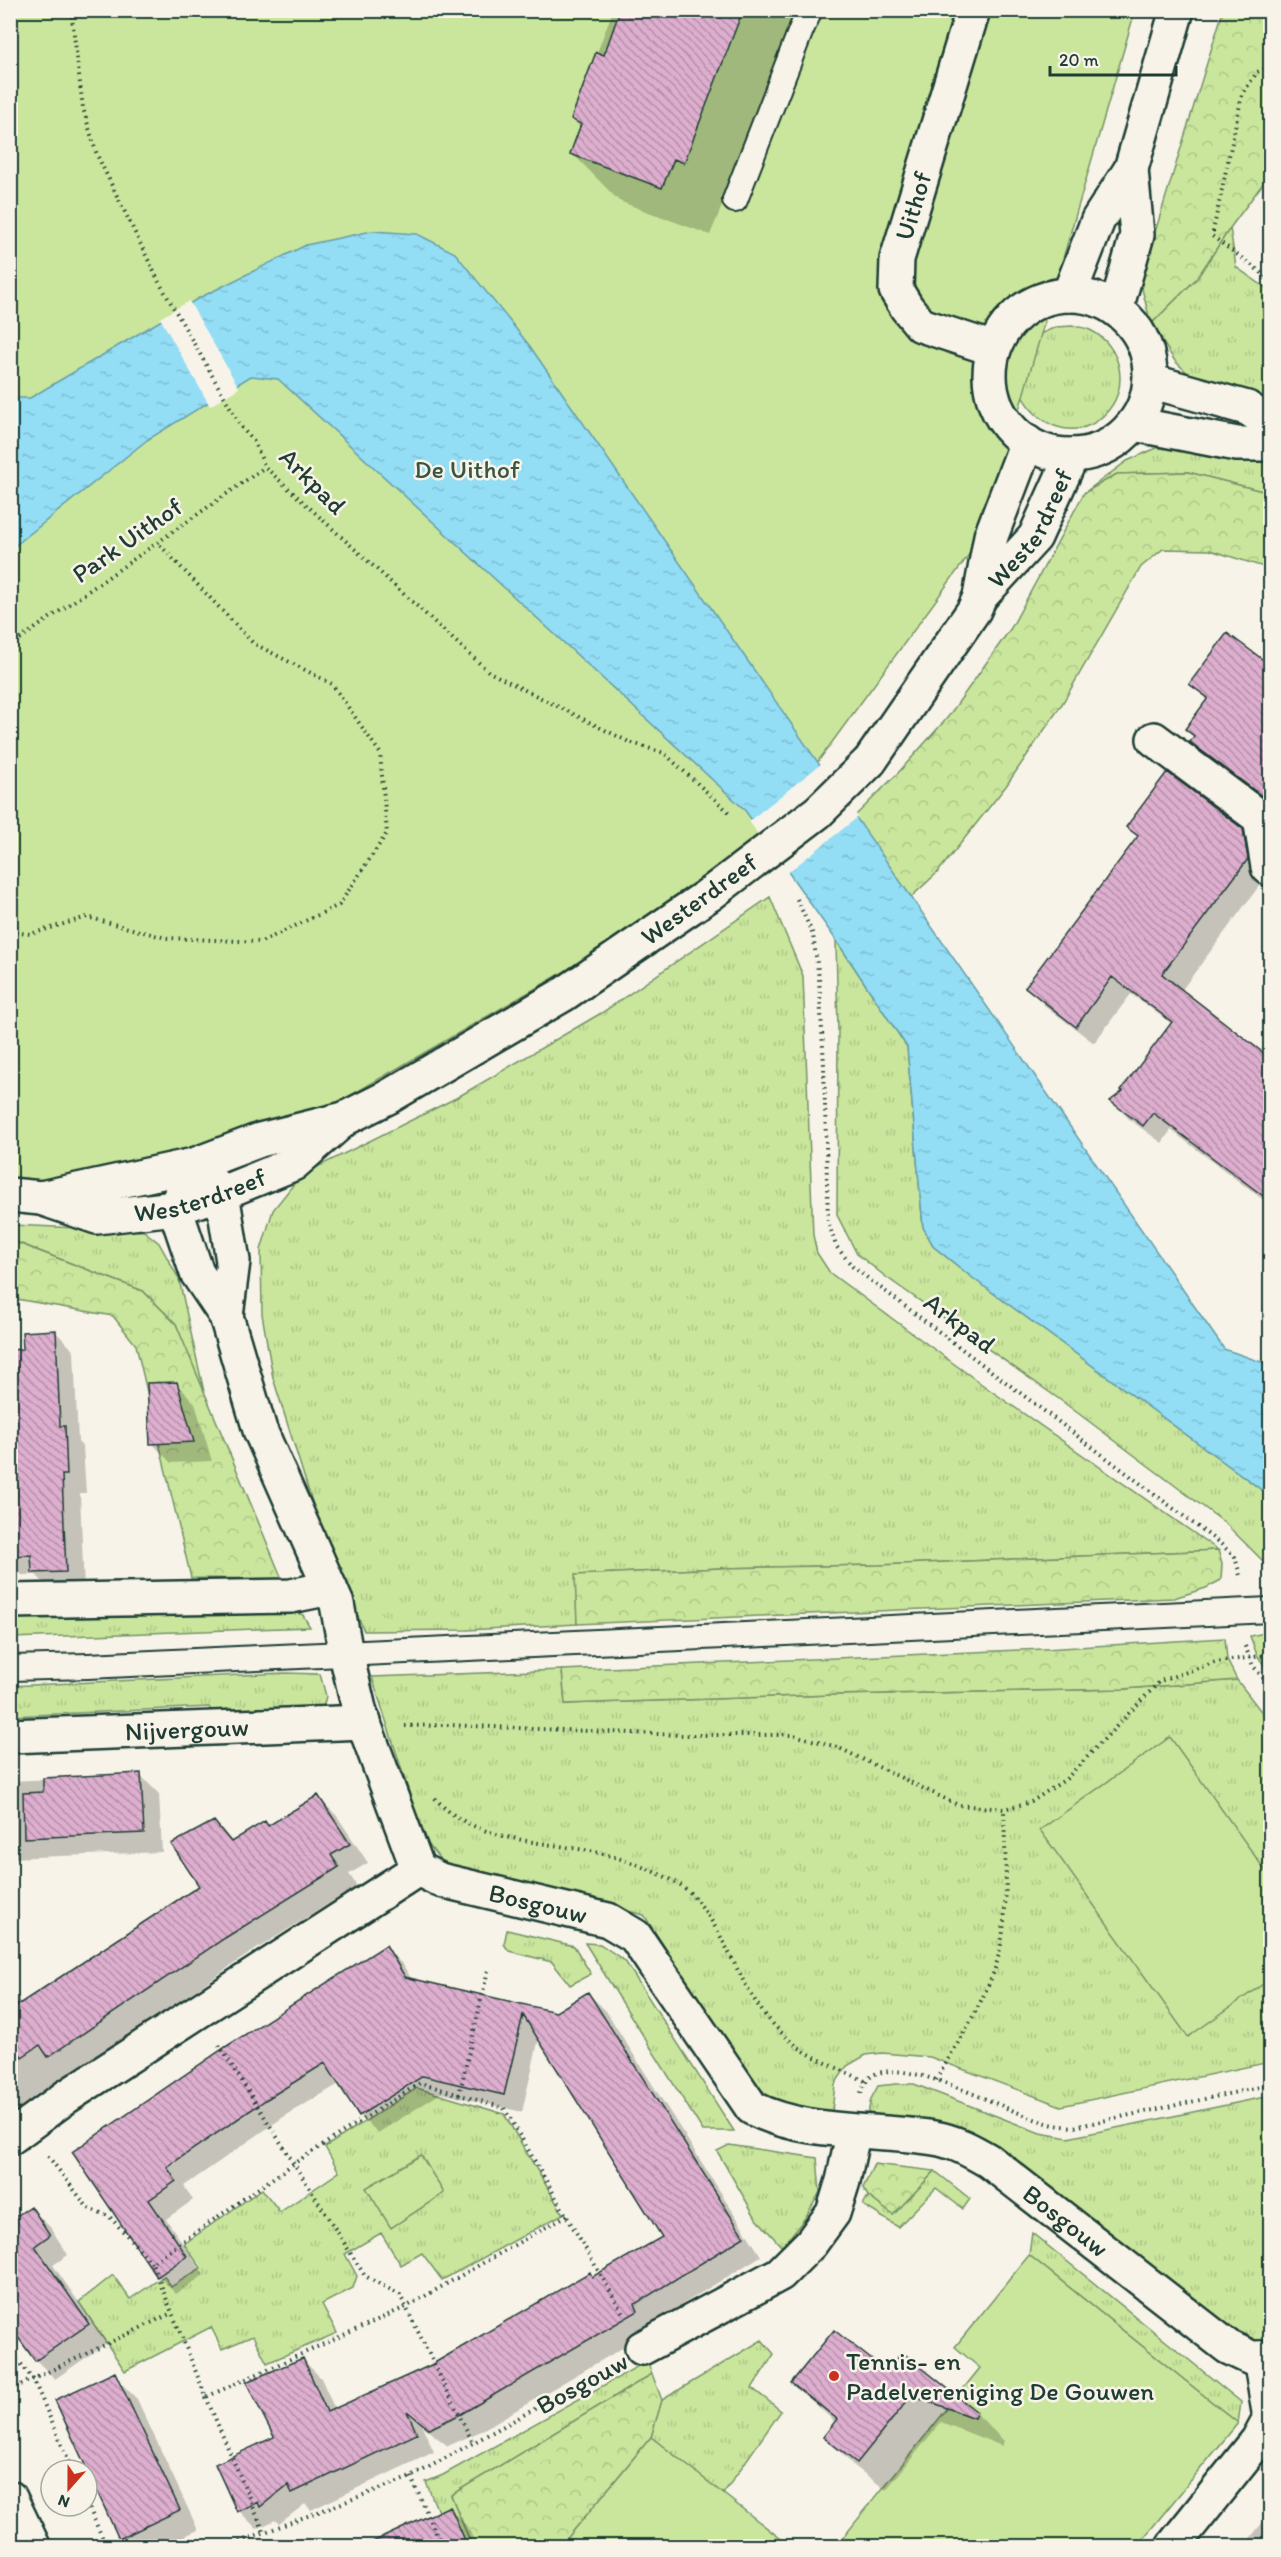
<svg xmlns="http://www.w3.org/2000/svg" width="1281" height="2557" font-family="Itim,sans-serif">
	<defs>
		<pattern id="grass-tufts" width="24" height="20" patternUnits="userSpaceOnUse" patternTransform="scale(1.5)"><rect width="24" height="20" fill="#cae69c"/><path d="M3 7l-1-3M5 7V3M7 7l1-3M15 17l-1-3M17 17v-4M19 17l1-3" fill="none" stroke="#adc687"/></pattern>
		<pattern id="forest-crowns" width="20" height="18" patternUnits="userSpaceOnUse" patternTransform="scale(1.5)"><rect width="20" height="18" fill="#cae69c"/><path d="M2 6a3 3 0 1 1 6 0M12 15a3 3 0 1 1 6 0" fill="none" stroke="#adc687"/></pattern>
		<pattern id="water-ripples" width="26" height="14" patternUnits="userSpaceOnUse" patternTransform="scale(1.5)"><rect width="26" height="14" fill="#93ddf5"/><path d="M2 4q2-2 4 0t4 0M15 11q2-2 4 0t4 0" fill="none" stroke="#7ebfd3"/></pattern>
		<pattern id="building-back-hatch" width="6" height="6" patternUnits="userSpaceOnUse" patternTransform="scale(1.5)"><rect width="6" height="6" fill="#deaecf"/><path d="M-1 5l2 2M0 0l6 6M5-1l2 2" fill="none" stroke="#b38fa9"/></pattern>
	</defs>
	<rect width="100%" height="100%" fill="#f7f3e8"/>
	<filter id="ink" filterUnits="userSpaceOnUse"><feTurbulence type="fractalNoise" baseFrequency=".0167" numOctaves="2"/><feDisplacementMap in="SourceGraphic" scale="12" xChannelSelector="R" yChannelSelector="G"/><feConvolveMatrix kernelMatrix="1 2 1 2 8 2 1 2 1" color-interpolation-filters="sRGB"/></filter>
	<g filter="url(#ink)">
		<!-- grass -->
		<path fill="url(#grass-tufts)" stroke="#749268" stroke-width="1.5" d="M 1230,228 L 1236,267 L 1270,291 L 1270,412 L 1196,381 L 1175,361 L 1151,324 L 1197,278 Z
			M 1072,326 C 1078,327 1085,327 1090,330 C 1122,345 1131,390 1104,415 C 1075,443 1037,426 1021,394 L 1040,334 L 1056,327 Z
			M 1191,443 L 1270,463 L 1270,493 L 1188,472 L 1117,474 L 1084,493 L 1127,461 L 1161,446 Z
			M 770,897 L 803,976 L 813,1235 L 817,1253 L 830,1273 L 987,1388 L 1218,1550 L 880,1565 L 721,1568 L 576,1575 L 577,1624 L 467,1630 L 364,1631 L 314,1508 L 273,1378 L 262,1314 L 261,1250 L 273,1210 L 301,1175 L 456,1098 L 603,1012 Z
			M 836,940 L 907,1047 L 923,1227 L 934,1247 L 974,1279 L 1270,1496 L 1270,1568 L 1225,1523 L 1059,1399 L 886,1277 L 857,1254 L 837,1215 L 838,1031 Z
			M 11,1225 L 144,1231 L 159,1243 L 179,1279 L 206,1401 L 176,1324 L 143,1291 L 11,1240 Z
			M 279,1606 L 303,1615 L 310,1627 L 11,1638 L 10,1613 Z
			M 1270,1632 L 1270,1674 L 1257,1655 L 1250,1636 Z
			M 562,1670 L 565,1704 L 832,1695 L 1124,1689 L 1237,1680 L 1270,1723 L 1270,2062 L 1061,2106 L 930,2057 L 882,2053 L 866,2055 L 847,2066 L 835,2084 L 832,2112 L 789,2105 L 770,2097 L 756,2085 L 744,2072 L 644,1915 L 455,1869 L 442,1862 L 424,1839 L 372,1677 Z
			M 285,1673 L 320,1674 L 326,1696 L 323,1708 L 216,1719 L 209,1707 L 11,1716 L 10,1686 Z
			M 507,1930 L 574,1946 L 591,1974 L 570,1985 L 552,1962 L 509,1951 L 504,1944 Z
			M 585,1943 L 600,1944 L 625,1961 L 734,2131 L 703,2131 Z
			M 896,2084 L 914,2084 L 1040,2133 L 1068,2138 L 1270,2096 L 1270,2344 L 1248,2341 L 937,2123 L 868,2113 L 871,2099 L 878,2086 Z
			M 417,2088 L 504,2114 L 563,2214 L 442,2280 L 422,2253 L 401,2265 L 381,2233 L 345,2254 L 357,2276 L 353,2288 L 322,2304 L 337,2333 L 267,2363 L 253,2336 L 222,2349 L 211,2327 L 125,2371 L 79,2302 L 113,2275 L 130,2299 L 164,2276 L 171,2287 L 201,2268 L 184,2244 L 262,2189 L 280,2212 L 339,2172 L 325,2147 Z
			M 729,2145 L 817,2158 L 820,2192 L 805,2218 L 782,2247 L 756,2218 L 717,2151 Z
			M 935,2171 L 970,2199 L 963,2209 L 936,2188 L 898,2227 L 863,2205 L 868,2196 L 893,2215 Z
			M 1032,2233 L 1241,2402 L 1238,2423 L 1029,2255 Z
			M 762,2340 L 774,2354 L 752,2388 L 781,2411 L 723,2494 L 651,2437 L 662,2400 Z
			M 647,2361 L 652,2374 L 451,2495 L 472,2546 L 452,2546 L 426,2482 L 443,2475 Z"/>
		<!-- forest -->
		<path fill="url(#forest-crowns)" stroke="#749268" stroke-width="1.5" d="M 1223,11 L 1270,11 L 1270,174 L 1230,228 L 1197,278 L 1151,324 L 1140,281 Z
			M 1188,472 L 1270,493 L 1270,569 L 1210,550 L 1163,549 L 1141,567 L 1062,704 L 1006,786 L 938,872 L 911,897 L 854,817 L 898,773 L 948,717 L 1011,628 L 1084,493 L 1117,474 Z
			M 10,1240 L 143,1291 L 176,1324 L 282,1579 L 191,1578 L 136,1345 L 113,1316 L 11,1298 Z
			M 1218,1550 L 1222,1564 L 1221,1580 L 1206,1588 L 1174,1598 L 577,1624 L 575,1575 L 721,1568 L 880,1565 Z
			M 1225,1638 L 1227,1660 L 1237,1680 L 1124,1689 L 832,1695 L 565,1704 L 562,1670 L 1045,1649 Z
			M 874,2164 L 935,2171 L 893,2215 L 868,2196 L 863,2188 Z
			M 652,2374 L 662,2400 L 651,2437 L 561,2546 L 472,2546 L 451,2495 Z"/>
		<!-- park -->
		<path fill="#cae69c" stroke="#749268" stroke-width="1.5" d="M 11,11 L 1135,11 L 982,537 L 738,871 L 146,1214 L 11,1212 Z
			M 1170,1737 L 1270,1877 L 1270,1979 L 1188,2037 L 1040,1830 Z
			M 421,2155 L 444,2193 L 391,2228 L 366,2188 Z
			M 1029,2255 L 1238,2423 L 1137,2546 L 849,2546 L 841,2540 L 980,2368 L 955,2347 Z
			M 651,2437 L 790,2546 L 561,2546 Z"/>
		<!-- water -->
		<path fill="url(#water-ripples)" stroke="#659da8" stroke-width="1.5" d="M 372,231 L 417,234 L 455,253 L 529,345 L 1224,1349 L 1270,1365 L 1270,1496 L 974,1279 L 934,1247 L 923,1227 L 907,1047 L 836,940 L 744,809 L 278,379 L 251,376 L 147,440 L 11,549 L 11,398 L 30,398 L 199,298 L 306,245 Z"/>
		<!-- pier -->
		<path fill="#f7f3e8" d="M 189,301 L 239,388 L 210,406 L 160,318 Z
			M 821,764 L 858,817 L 786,874 L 749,821 Z"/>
		<!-- shadow -->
		<path fill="#0003" d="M 613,10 L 800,10 L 732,210 L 722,206 L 710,235 L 619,201 L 572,153 L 581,128 L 572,119 Z
			M 1270,253 L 1270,264 L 1266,260 Z
			M 1228,635 L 1270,667 L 1270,806 L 1210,760 L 1192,742 L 1195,738 L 1187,729 L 1208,700 L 1191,684 Z
			M 1128,827 L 1242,830 L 1260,848 L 1265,878 L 1181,991 L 1255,1047 L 1270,1062 L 1270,1068 L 1266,1073 L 1270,1077 L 1270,1205 L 1171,1130 L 1162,1143 L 1129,1119 L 1112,1101 L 1125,1092 L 1172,1024 L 1131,994 L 1094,1043 L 1044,1005 L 1027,987 L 1139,838 Z
			M 55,1331 L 74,1351 L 78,1442 L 83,1447 L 86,1493 L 80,1493 L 84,1590 L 53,1592 L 36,1575 L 22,1575 L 10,1564 L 10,1351 L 24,1351 Z
			M 176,1383 L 195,1403 L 212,1461 L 171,1463 L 152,1443 Z
			M 140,1775 L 159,1794 L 162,1852 L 10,1858 L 10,1781 Z
			M 318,1797 L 337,1816 L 368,1863 L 349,1874 L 357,1886 L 244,1957 L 10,2116 L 10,2013 L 201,1886 L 213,1822 L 233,1842 L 269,1828 Z
			M 385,1947 L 403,1965 L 412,1980 L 556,2014 L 588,1993 L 606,2011 L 761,2256 L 652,2323 L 655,2329 L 477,2433 L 448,2446 L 422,2426 L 434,2452 L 311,2510 L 305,2504 L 279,2524 L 275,2520 L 257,2529 L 239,2511 L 276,2438 L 303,2360 L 321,2378 L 335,2410 L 432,2366 L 589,2274 L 593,2278 L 664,2237 L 539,2038 L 522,2112 L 441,2093 L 378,2133 L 360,2115 L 339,2084 L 285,2116 L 184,2186 L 193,2200 L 166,2219 L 204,2275 L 176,2294 L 158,2276 L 74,2153 Z
			M 30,2208 L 50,2227 L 68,2255 L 53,2265 L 107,2343 L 55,2379 L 36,2360 Z
			M 887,2373 L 976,2413 L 1004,2441 L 1002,2446 L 941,2422 L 886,2490 L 853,2465 L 825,2437 L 836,2423 L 793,2383 Z
			M 117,2379 L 137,2399 L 198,2530 L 162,2546 L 129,2546 L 120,2538 Z
			M 449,2508 L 467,2526 L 477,2546 L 366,2546 Z
			M 1270,2513 L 1270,2546 L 1244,2546 Z"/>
		<!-- building -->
		<path fill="url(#building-back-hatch)" stroke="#1f3d34" stroke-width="1.5" d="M 620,10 L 743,10 L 684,163 L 674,159 L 662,188 L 570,154 L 581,124 L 571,119 L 596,52 L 604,55 Z
			M 1227,633 L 1270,665 L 1270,802 L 1190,742 L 1194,736 L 1185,729 L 1208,698 L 1189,684 Z
			M 1167,772 L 1243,829 L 1248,859 L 1162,974 L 1270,1058 L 1270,1201 L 1153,1113 L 1143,1126 L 1110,1101 L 1123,1091 L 1121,1090 L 1172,1022 L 1112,977 L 1076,1027 L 1025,987 L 1138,836 L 1126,827 Z
			M 56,1330 L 60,1426 L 65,1426 L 67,1475 L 62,1475 L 66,1572 L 32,1573 L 31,1555 L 10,1556 L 10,1350 L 23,1349 L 22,1332 Z
			M 177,1382 L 194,1442 L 150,1444 L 147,1383 Z
			M 141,1773 L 144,1833 L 24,1838 L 23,1793 L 43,1792 L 43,1778 Z
			M 318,1795 L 350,1844 L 331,1855 L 339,1867 L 225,1938 L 48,2057 L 40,2045 L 22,2057 L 10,2039 L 10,2010 L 199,1886 L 171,1844 L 214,1821 L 231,1842 L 265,1821 L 268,1826 Z
			M 386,1945 L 405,1977 L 556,2012 L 588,1992 L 744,2237 L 635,2304 L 638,2311 L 461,2414 L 429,2429 L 407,2411 L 417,2434 L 292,2493 L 288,2485 L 260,2507 L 258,2502 L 237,2512 L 215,2464 L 274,2437 L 246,2382 L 303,2358 L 327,2412 L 431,2365 L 590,2272 L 592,2277 L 662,2237 L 523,2015 L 504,2095 L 423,2076 L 359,2116 L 325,2063 L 267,2099 L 167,2167 L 176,2181 L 149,2200 L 187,2256 L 157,2277 L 72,2152 L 227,2046 Z
			M 31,2206 L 50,2235 L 35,2246 L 89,2324 L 35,2361 L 10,2326 L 10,2211 L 15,2217 Z
			M 834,2330 L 886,2371 L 902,2352 L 977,2412 L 974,2418 L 912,2395 L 857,2463 L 823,2437 L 837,2419 L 791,2383 Z
			M 115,2372 L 180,2510 L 119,2539 L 55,2400 Z
			M 450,2506 L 468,2547 L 362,2547 Z"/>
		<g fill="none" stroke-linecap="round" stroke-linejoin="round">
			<defs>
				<path id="service" d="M 735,200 L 801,30 L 810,10
					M 10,1668 L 88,1666 L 1270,1610"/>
				<g id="minor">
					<path d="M 973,10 L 897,259 L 896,290 L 907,308 L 921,325 L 994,349"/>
					<path d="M 1150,381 L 1247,408 L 1270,423"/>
					<path d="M 1134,424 L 1237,444 L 1270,444"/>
					<path d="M 1154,739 L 1260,818 L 1268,867 L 1270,869"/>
					<path d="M 10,1601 L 291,1596 L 330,1588"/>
					<path id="s1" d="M 10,1736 L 364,1722"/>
					<path d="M 10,2138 L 66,2097 L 418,1869"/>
					<path d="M 642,2348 L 780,2274 L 811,2243 L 833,2213 L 843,2181 L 851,2144 L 850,2132"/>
					<path d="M 10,2498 L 33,2546"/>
					<path d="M 1173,2546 L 1258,2440 L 1270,2418 L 1260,2358"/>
				</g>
				<g id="tertiary">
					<path id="s2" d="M 226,1316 L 233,1261 L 222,1193 L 194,1165 L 175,1208 L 197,1273 L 226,1316 L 260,1430 L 337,1604 L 346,1654 L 360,1713 L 418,1869 L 440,1880 L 608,1920 L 635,1936 L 752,2108 C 808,2136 873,2128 934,2138 C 954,2141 972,2151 989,2161 L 1228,2347 L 1251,2358 L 1270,2358"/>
				</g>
				<g id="secondary">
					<path d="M 1069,295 L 1098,220 L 1131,169 L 1177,10"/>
					<circle cx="1070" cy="375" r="80"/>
					<path d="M 1116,309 L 1137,235 L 1131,169"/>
					<path id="s3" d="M 980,597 L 1035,537 L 1072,455"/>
					<path d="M 870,761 L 974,610 L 980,597 L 991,536 L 1027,442"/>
					<path id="s4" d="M 10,1195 L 41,1198 L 97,1217 L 175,1208 L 222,1193 L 293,1164 L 341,1122"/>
					<path d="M 41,1198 L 194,1165 L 260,1140 L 344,1119 L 388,1097 L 564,994 L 710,894"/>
				</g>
			</defs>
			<!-- service casing -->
			<use href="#service" stroke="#1f3d34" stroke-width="28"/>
			<!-- minor casing -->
			<use href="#minor" stroke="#1f3d34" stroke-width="38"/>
			<!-- tertiary casing -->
			<use href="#tertiary" stroke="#1f3d34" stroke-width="38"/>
			<!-- secondary casing -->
			<use href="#secondary" stroke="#1f3d34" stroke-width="38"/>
			<!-- path -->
			<path stroke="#1f3d34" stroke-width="4" stroke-dasharray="1.5 4.5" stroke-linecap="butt" d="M 71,10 L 83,108 L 97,155 L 159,282 L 242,428 L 254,442 L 265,467 L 489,672 L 629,742 L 664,753 L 732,815
				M 1270,67 L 1257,72 L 1242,95 L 1212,236 L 1270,279
				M 10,646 L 265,467
				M 797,899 L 813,935 L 819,978 L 824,1065 L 828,1221 L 836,1246 L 853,1267 L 1222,1545 L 1235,1557 L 1241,1579
				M 10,932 L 31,934 L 87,917 L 166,938 L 261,942 L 339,905 L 387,833 L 380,753 L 332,684 L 253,643 L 157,542
				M 1245,1646 L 1253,1666 L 1270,1686
				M 405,1726 L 446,1725 L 683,1735 L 794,1735 L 837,1747 L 958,1805 L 1004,1809 L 1031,1802 L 1066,1779 L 1160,1681 L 1216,1662 L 1262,1656 L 1270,1661
				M 435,1798 C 472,1842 543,1841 595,1852 C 620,1857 649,1869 672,1880 C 710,1898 731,1964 754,1999 C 762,2012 774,2026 786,2037 C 805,2056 841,2069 865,2081
				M 219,2045 L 365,2276 L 400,2295 L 473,2443
				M 936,2080 C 956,2045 978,2012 993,1974 C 1011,1925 1005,1861 1004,1809
				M 861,2093 C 864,2084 868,2076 878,2073 C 918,2061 1006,2112 1047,2123 C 1055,2126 1065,2126 1074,2127 L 1270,2085
				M 459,2095 L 488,1970
				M 48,2156 L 88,2208 L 109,2216 L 152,2263
				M 567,2215 L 406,2307 L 206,2397 L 152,2263 L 293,2164 L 420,2083 L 504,2108 L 624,2315
				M 10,2350 L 33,2379 L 73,2470
				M 10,2390 L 172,2313
				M 206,2397 L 264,2532
				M 411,2477 L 442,2546
				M 87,2503 L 106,2546
				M 228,2546 L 411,2477 L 609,2368"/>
			<!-- service -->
			<use href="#service" stroke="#f7f3e8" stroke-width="24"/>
			<!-- minor -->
			<use href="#minor" stroke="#f7f3e8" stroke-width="33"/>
			<!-- tertiary -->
			<use href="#tertiary" stroke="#f7f3e8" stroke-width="33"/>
			<!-- secondary -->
			<use href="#secondary" stroke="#f7f3e8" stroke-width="33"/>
			<defs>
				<path id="secondary-bridge" d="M 710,894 L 818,812 L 870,761"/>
			</defs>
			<!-- secondary-bridge casing -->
			<use href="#secondary-bridge" stroke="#1f3d34" stroke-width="38" stroke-linecap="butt"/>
			<!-- secondary-bridge -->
			<use href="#secondary-bridge" stroke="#f7f3e8" stroke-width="33"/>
		</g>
	</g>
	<!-- markers -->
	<circle fill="#c8321e" stroke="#f7f3e8" stroke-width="2" cx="834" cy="2376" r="6"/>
	<g text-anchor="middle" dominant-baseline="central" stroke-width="5" stroke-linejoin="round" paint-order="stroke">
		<!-- street labels -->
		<g font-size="26" fill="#1f3d34" stroke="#f7f3e8">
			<text transform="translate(913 206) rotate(-73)">Uithof</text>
			<text transform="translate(313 481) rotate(45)">Arkpad</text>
			<text stroke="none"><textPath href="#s3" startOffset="86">Westerdreef</textPath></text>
			<text transform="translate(127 540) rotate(-35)">Park Uithof</text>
			<text transform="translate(699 899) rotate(-36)">Westerdreef</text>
			<text stroke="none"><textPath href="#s4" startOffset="196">Westerdreef</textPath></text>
			<text transform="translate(960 1323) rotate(37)">Arkpad</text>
			<text stroke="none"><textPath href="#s1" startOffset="177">Nijvergouw</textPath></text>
			<text stroke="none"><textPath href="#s2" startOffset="1044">Bosgouw</textPath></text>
			<text stroke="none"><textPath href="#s2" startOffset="1698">Bosgouw</textPath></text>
			<text transform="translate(582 2383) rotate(-29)">Bosgouw</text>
		</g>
		<!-- park labels -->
		<g font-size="26" fill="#395644" stroke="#f7f3e8">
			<text x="467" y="469">De Uithof</text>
		</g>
		<!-- poi labels -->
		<g font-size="26" fill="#1f3d34" stroke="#f7f3e8" text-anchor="start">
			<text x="846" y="2361">Tennis- en<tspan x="846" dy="30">Padelvereniging De Gouwen</tspan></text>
		</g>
	</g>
	<!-- margin -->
	<rect width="1281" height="2557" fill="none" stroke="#f7f3e8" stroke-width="36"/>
	<rect x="18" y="18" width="1245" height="2521" fill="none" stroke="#1f3d34" stroke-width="2" filter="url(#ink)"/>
	<!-- north arrow -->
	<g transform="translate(69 2488) rotate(201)"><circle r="28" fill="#f7f3e8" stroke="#a1aaa0" stroke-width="1.5"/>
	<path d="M0-4.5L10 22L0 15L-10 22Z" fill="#c8321e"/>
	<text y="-9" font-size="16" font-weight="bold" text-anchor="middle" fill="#1f3d34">N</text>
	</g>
	<!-- scale -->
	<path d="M1050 66v9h126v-9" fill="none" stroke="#1f3d34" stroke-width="3"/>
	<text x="1059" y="66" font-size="18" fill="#1f3d34" stroke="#f7f3e8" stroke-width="4.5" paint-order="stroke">20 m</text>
</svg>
